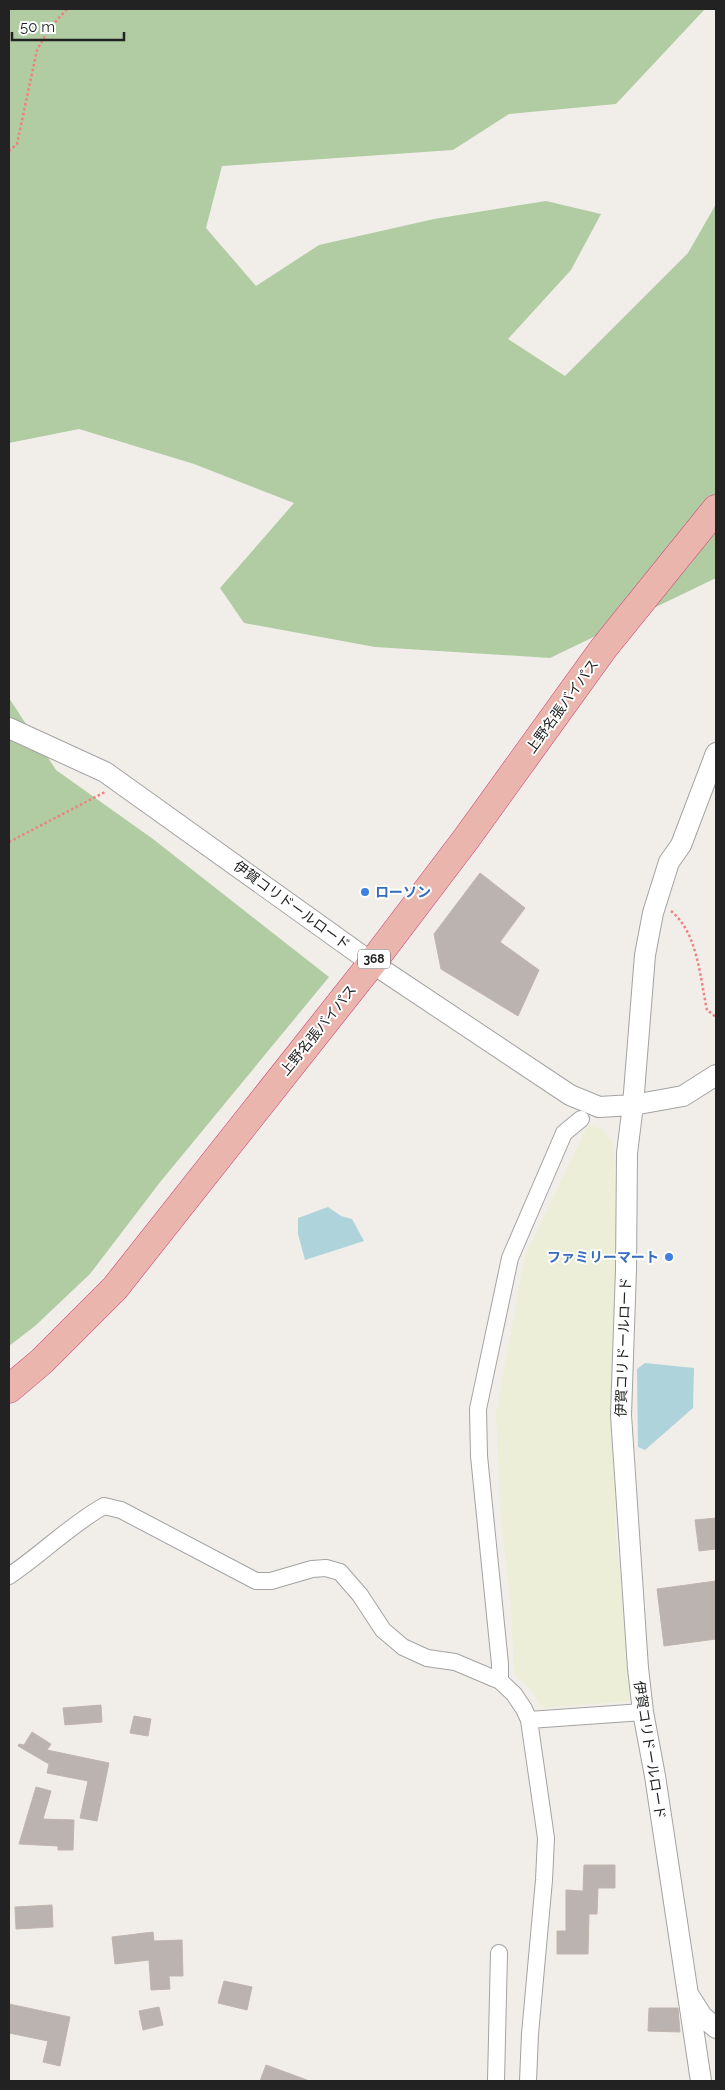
<svg xmlns="http://www.w3.org/2000/svg" width="725" height="2090" font-family="Raleway,'Noto Sans JP',sans-serif">
	<rect width="100%" height="100%" fill="#f1eeea"/>
	<!-- farmland -->
	<path fill="#edeed7" d="M 588,1125 L 603,1129 L 614,1145 L 617,1318 L 615,1524 L 632,1701 L 542,1708 L 533,1693 L 514,1674 L 511,1607 L 500,1512 L 496,1412 L 525,1255 Z"/>
	<!-- forest -->
	<path fill="#b1cca2" d="M 9,9 L 705,9 L 616,104 L 509,114 L 453,150 L 222,166 L 206,228 L 256,286 L 319,245 L 434,219 L 546,201 L 601,214 L 571,270 L 508,339 L 565,376 L 688,253 L 716,204 L 716,578 L 550,658 L 375,647 L 244,623 L 220,588 L 294,503 L 194,464 L 79,429 L 9,443 Z
		M 9,698 L 56,770 L 153,839 L 329,977 L 161,1181 L 90,1274 L 35,1326 L 9,1346 Z"/>
	<!-- water -->
	<path fill="#afd3da" d="M 328,1207 L 341,1216 L 352,1219 L 364,1241 L 305,1260 L 298,1234 L 298,1218 Z
		M 645,1363 L 694,1368 L 693,1408 L 645,1450 L 638,1447 L 637,1369 Z"/>
	<!-- building -->
	<path fill="#bbb3af" stroke="#c2b5ad" d="M 480,873 L 525,908 L 500,942 L 539,970 L 518,1016 L 441,969 L 434,934 Z
		M 716,1518 L 716,1549 L 699,1551 L 695,1520 Z
		M 716,1581 L 716,1639 L 664,1646 L 657,1589 Z
		M 101,1705 L 102,1722 L 65,1725 L 63,1708 Z
		M 134,1716 L 151,1719 L 148,1736 L 130,1733 Z
		M 32,1732 L 51,1744 L 47,1750 L 109,1763 L 97,1821 L 80,1818 L 88,1781 L 47,1773 L 49,1764 L 18,1746 L 19,1744 L 24,1745 Z
		M 36,1787 L 51,1791 L 43,1819 L 74,1820 L 73,1850 L 58,1850 L 58,1846 L 19,1844 Z
		M 584,1865 L 615,1865 L 615,1888 L 598,1888 L 597,1914 L 589,1914 L 588,1954 L 557,1954 L 557,1931 L 566,1931 L 566,1890 L 583,1891 Z
		M 52,1905 L 53,1927 L 16,1929 L 15,1907 Z
		M 153,1932 L 154,1941 L 182,1940 L 183,1976 L 169,1976 L 170,1989 L 151,1990 L 149,1960 L 115,1964 L 112,1937 Z
		M 224,1981 L 252,1987 L 247,2010 L 218,2003 Z
		M 9,2004 L 70,2017 L 60,2066 L 43,2062 L 48,2041 L 9,2033 Z
		M 159,2007 L 163,2025 L 143,2030 L 139,2011 Z
		M 649,2008 L 678,2008 L 680,2032 L 648,2031 Z
		M 266,2065 L 307,2080 L 307,2081 L 260,2081 Z"/>
	<g fill="none" stroke-linecap="round" stroke-linejoin="round">
		<defs>
			<path id="minor" d="M 9,1576 C 42,1554 70,1525 104,1506 L 121,1510 L 256,1581 L 271,1581 L 312,1569 L 326,1568 L 340,1572 L 360,1595 L 383,1630 L 403,1647 L 427,1658 L 455,1662 L 500,1681 L 514,1694 L 524,1709 L 529,1720 L 546,1838 L 544,1880 L 530,2034 L 528,2081
				M 500,1681 L 500,1664 L 479,1456 L 478,1409 L 510,1258 L 564,1133 L 581,1119
				M 529,1720 L 643,1712
				M 496,2081 L 499,1953"/>
			<path id="tertiary" d="M 9,728 L 105,772 L 372,963 L 570,1095 L 599,1107 L 633,1105 L 683,1096 L 716,1075
				M 690,1997 L 702,2016 L 716,2028
				M 701,2081 L 655,1776 L 643,1712 L 638,1668 L 621,1415 L 626,1269 L 627,1153 L 633,1105 L 645,955 L 653,913 L 669,862 L 681,845 L 716,753"/>
			<path id="trunk" d="M 9,1389 L 42,1361 L 115,1288 L 372,963 L 466,839 L 603,649 L 716,509"/>
		</defs>
		<!-- minor casing -->
		<use href="#minor" stroke="#a3a3a3" stroke-width="18"/>
		<!-- tertiary casing -->
		<use href="#tertiary" stroke="#a3a3a3" stroke-width="22"/>
		<!-- trunk casing -->
		<use href="#trunk" stroke="#cc3a75" stroke-width="29"/>
		<!-- path -->
		<path stroke="#ee827e" stroke-width="2.5" stroke-dasharray="2.5 2.5" stroke-linecap="butt" d="M 9,151 L 17,144 L 37,50 L 49,29 L 67,9
			M 9,842 L 105,792
			M 671,911 C 698,933 700,978 707,1010 L 716,1017"/>
		<!-- minor -->
		<use href="#minor" stroke="#fff" stroke-width="16"/>
		<!-- tertiary -->
		<use href="#tertiary" stroke="#fff" stroke-width="20"/>
		<!-- trunk -->
		<use href="#trunk" stroke="#eab5ac" stroke-width="28"/>
	</g>
	<!-- markers -->
	<g fill="#3f7fe0" stroke="#fff" stroke-width="2">
		<circle cx="365" cy="892" r="5"/>
		<circle cx="669" cy="1257" r="5"/>
	</g>
	<g text-anchor="middle" dominant-baseline="central" stroke-width="4" stroke-linejoin="round" paint-order="stroke">
		<!-- shield labels -->
		<rect fill="#fff" stroke="#646464" stroke-width="1" x="358" y="949.5" width="32" height="19" rx="4"/>
		<g font-size="12" font-weight="bold" fill="#222">
			<text x="374" y="959">368</text>
		</g>
		<!-- street labels -->
		<g font-size="14" fill="#222" stroke="#fff">
			<text transform="translate(562 706) rotate(-54)">上野名張バイパス</text>
			<text transform="translate(292 905) rotate(36)">伊賀コリドールロード</text>
			<text transform="translate(318 1030) rotate(-51)">上野名張バイパス</text>
			<text transform="translate(623 1347) rotate(-88)">伊賀コリドールロード</text>
			<text transform="translate(650 1750) rotate(81)">伊賀コリドールロード</text>
		</g>
		<!-- shop labels -->
		<g font-size="14" font-weight="bold" fill="#366cbe" stroke="#fff" text-anchor="start">
			<text x="375" y="892">ローソン</text>
			<text x="659" y="1257" text-anchor="end">ファミリーマート</text>
		</g>
	</g>
	<!-- border -->
	<rect width="725" height="2090" fill="none" stroke="#222222" stroke-width="20"/>
	<!-- scale -->
	<path d="M12 32v8h112v-8" fill="none" stroke="#222222" stroke-width="2.5"/>
	<text x="20" y="32" font-size="15" fill="#222222" stroke="#ffffff" stroke-width="4" paint-order="stroke">50 m</text>
</svg>
